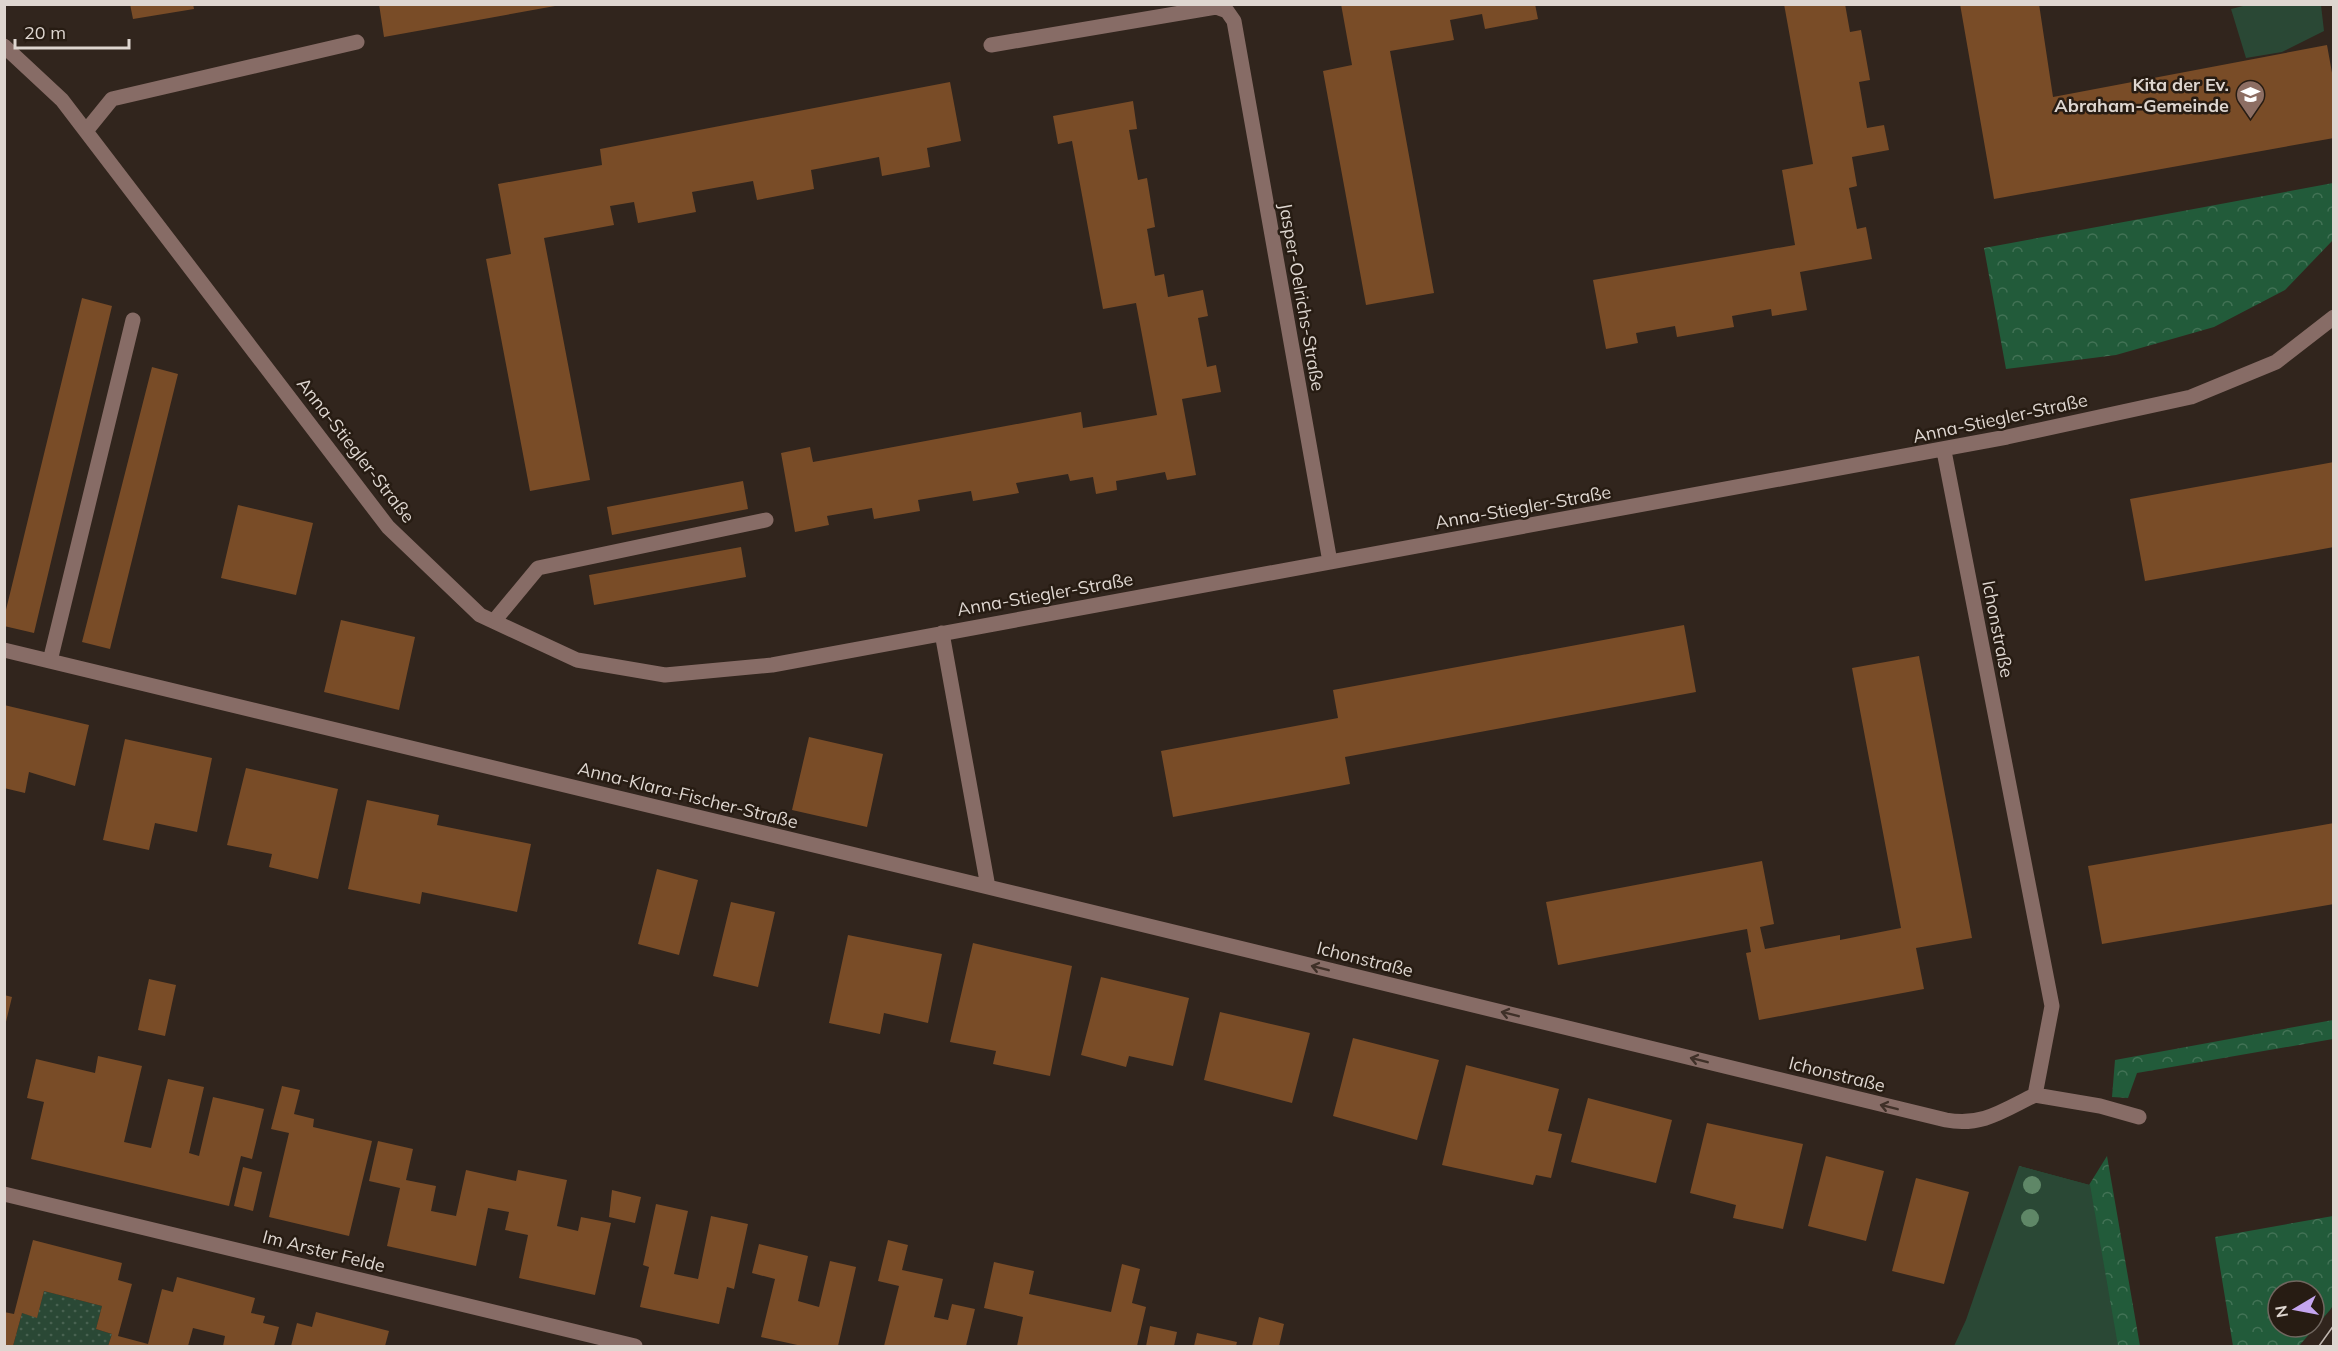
<svg xmlns="http://www.w3.org/2000/svg" width="2338" height="1351" font-family="Mulish,sans-serif">
	<defs>
		<pattern id="forest-crowns" width="20" height="18" patternUnits="userSpaceOnUse" patternTransform="scale(1.5)"><rect width="20" height="18" fill="#225b3a"/><path d="M2 6a3 3 0 1 1 6 0M12 15a3 3 0 1 1 6 0" fill="none" stroke="#427255"/></pattern>
		<pattern id="garden-dots" width="8" height="8" patternUnits="userSpaceOnUse" patternTransform="scale(1.5)"><rect width="8" height="8" fill="#2a4835"/><path d="M2 2h.1M6 6h.1" fill="none" stroke="#486251" stroke-width="1.8" stroke-linecap="round"/></pattern>
	</defs>
	<rect width="100%" height="100%" fill="#31251d"/>
	<!-- forest -->
	<path fill="url(#forest-crowns)" fill-rule="evenodd" d="M 2333,183 L 2333,240 L 2285,290 L 2214,327 L 2116,355 L 2006,369 L 1984,248 Z
		M 2333,1020 L 2333,1039 L 2137,1073 L 2128,1098 L 2112,1097 L 2115,1060 Z
		M 2107,1156 L 2140,1346 L 2100,1346 L 2019,1166 L 2089,1185 Z
		M 2333,1216 L 2334,1304 L 2330,1310 L 2299,1346 L 2233,1346 L 2215,1237 ZM 2278,1291 L 2314,1291 L 2314,1327 L 2278,1327 Z"/>
	<!-- park -->
	<path fill="#2a4835" d="M 2247,5 L 2321,5 L 2324,31 L 2282,52 L 2246,58 L 2231,9 Z
		M 2019,1166 L 2090,1185 L 2118,1346 L 1954,1346 L 1966,1320 Z"/>
	<!-- garden -->
	<path fill="url(#garden-dots)" d="M 44,1291 L 102,1306 L 96,1329 L 112,1334 L 108,1346 L 13,1346 L 22,1313 L 37,1317 Z"/>
	<!-- building -->
	<path fill="#794c27" d="M 130,4 L 193,4 L 194,9 L 133,19 Z
		M 379,4 L 555,4 L 555,6 L 384,37 Z
		M 1341,4 L 1535,4 L 1538,19 L 1485,29 L 1482,14 L 1450,20 L 1454,40 L 1390,51 L 1434,293 L 1366,305 L 1323,71 L 1352,65 Z
		M 1784,4 L 1845,4 L 1850,32 L 1861,30 L 1870,80 L 1859,82 L 1867,128 L 1884,125 L 1889,150 L 1852,157 L 1857,186 L 1849,188 L 1857,229 L 1866,227 L 1872,259 L 1800,272 L 1807,310 L 1772,316 L 1771,309 L 1732,316 L 1734,327 L 1677,337 L 1675,326 L 1636,333 L 1638,343 L 1606,349 L 1593,280 L 1795,245 L 1782,170 L 1813,164 Z
		M 1960,4 L 2039,4 L 2053,97 L 2327,45 L 2334,84 L 2334,138 L 1994,199 Z
		M 950,82 L 961,141 L 927,148 L 930,167 L 882,176 L 879,157 L 811,170 L 814,189 L 757,200 L 753,181 L 692,192 L 696,212 L 638,223 L 634,202 L 610,206 L 614,225 L 544,238 L 590,480 L 530,491 L 486,259 L 511,254 L 498,184 L 602,165 L 600,149 Z
		M 1133,101 L 1137,129 L 1129,130 L 1138,180 L 1147,178 L 1155,227 L 1147,229 L 1155,276 L 1164,274 L 1168,297 L 1203,290 L 1208,316 L 1198,318 L 1207,367 L 1216,365 L 1221,392 L 1182,399 L 1196,475 L 1167,480 L 1165,472 L 1116,481 L 1117,490 L 1096,494 L 1093,477 L 1070,481 L 1068,474 L 1016,483 L 1019,493 L 973,501 L 971,491 L 918,500 L 920,511 L 874,519 L 872,508 L 827,516 L 829,525 L 795,532 L 781,453 L 810,447 L 813,462 L 1081,412 L 1083,428 L 1157,415 L 1136,303 L 1103,309 L 1072,141 L 1058,144 L 1053,116 Z
		M 82,298 L 112,306 L 34,633 L 4,626 L 4,618 Z
		M 152,367 L 178,374 L 110,649 L 82,642 Z
		M 2334,462 L 2334,547 L 2145,581 L 2130,499 Z
		M 743,481 L 748,509 L 612,535 L 607,507 Z
		M 238,505 L 313,523 L 296,595 L 221,578 Z
		M 741,547 L 746,577 L 594,605 L 589,575 Z
		M 341,620 L 415,637 L 399,710 L 324,692 Z
		M 1684,625 L 1696,692 L 1345,757 L 1350,784 L 1173,817 L 1161,751 L 1338,718 L 1333,690 Z
		M 1919,656 L 1972,938 L 1916,948 L 1924,989 L 1759,1020 L 1746,953 L 1751,952 L 1747,929 L 1558,965 L 1546,902 L 1762,861 L 1774,924 L 1760,927 L 1765,949 L 1840,935 L 1840,940 L 1901,928 L 1852,668 Z
		M 4,705 L 89,725 L 75,786 L 29,772 L 25,793 L 4,788 Z
		M 809,737 L 883,754 L 867,827 L 792,810 Z
		M 125,739 L 212,758 L 197,832 L 155,823 L 149,850 L 103,840 Z
		M 246,768 L 338,789 L 318,879 L 269,867 L 272,854 L 227,845 Z
		M 367,800 L 439,815 L 437,825 L 531,844 L 517,912 L 422,892 L 420,904 L 348,889 Z
		M 2334,823 L 2334,904 L 2102,944 L 2088,866 Z
		M 657,869 L 698,880 L 679,955 L 638,944 Z
		M 731,902 L 775,912 L 758,987 L 713,976 Z
		M 848,935 L 942,954 L 928,1023 L 884,1013 L 880,1034 L 829,1023 Z
		M 973,943 L 1072,966 L 1050,1076 L 993,1064 L 996,1051 L 950,1042 Z
		M 1101,977 L 1189,998 L 1173,1066 L 1129,1056 L 1126,1067 L 1081,1055 Z
		M 149,979 L 176,985 L 165,1036 L 138,1030 Z
		M 4,995 L 12,997 L 5,1026 L 4,1026 Z
		M 1220,1012 L 1310,1033 L 1292,1103 L 1204,1080 Z
		M 1353,1038 L 1439,1060 L 1417,1140 L 1333,1116 Z
		M 98,1056 L 142,1066 L 124,1142 L 151,1148 L 168,1079 L 204,1087 L 189,1153 L 199,1156 L 213,1097 L 264,1109 L 252,1159 L 241,1156 L 229,1206 L 31,1159 L 44,1102 L 27,1098 L 36,1059 L 95,1073 Z
		M 1466,1065 L 1559,1089 L 1548,1131 L 1562,1134 L 1551,1178 L 1536,1175 L 1533,1185 L 1442,1165 Z
		M 282,1086 L 300,1090 L 294,1114 L 314,1119 L 313,1127 L 372,1141 L 349,1236 L 269,1217 L 289,1133 L 271,1129 Z
		M 1588,1098 L 1672,1120 L 1656,1183 L 1571,1162 Z
		M 1707,1123 L 1803,1144 L 1783,1229 L 1733,1218 L 1736,1205 L 1690,1193 Z
		M 378,1141 L 413,1149 L 406,1180 L 436,1186 L 431,1211 L 456,1216 L 466,1170 L 516,1181 L 518,1170 L 567,1180 L 557,1226 L 578,1231 L 581,1217 L 611,1223 L 595,1295 L 519,1278 L 528,1235 L 505,1230 L 509,1212 L 488,1208 L 476,1266 L 387,1246 L 400,1188 L 369,1181 Z
		M 1826,1156 L 1884,1171 L 1866,1241 L 1808,1226 Z
		M 243,1167 L 262,1172 L 253,1211 L 234,1206 Z
		M 1916,1178 L 1969,1192 L 1944,1284 L 1892,1271 Z
		M 612,1190 L 641,1197 L 635,1223 L 609,1217 Z
		M 656,1204 L 688,1211 L 674,1274 L 698,1279 L 711,1216 L 748,1224 L 734,1289 L 727,1287 L 719,1324 L 640,1307 L 649,1267 L 643,1265 Z
		M 33,1240 L 122,1263 L 118,1280 L 132,1284 L 118,1336 L 148,1344 L 162,1289 L 173,1292 L 177,1277 L 255,1298 L 251,1313 L 265,1316 L 263,1323 L 279,1327 L 274,1346 L 223,1346 L 225,1336 L 193,1328 L 188,1346 L 108,1346 L 112,1334 L 96,1329 L 102,1306 L 44,1291 L 37,1318 L 22,1313 L 13,1346 L 4,1346 L 4,1312 L 14,1314 Z
		M 888,1240 L 908,1245 L 902,1270 L 943,1279 L 934,1317 L 948,1320 L 952,1304 L 975,1309 L 966,1346 L 884,1346 L 899,1286 L 878,1281 Z
		M 759,1244 L 808,1256 L 798,1301 L 819,1307 L 830,1261 L 856,1267 L 838,1346 L 802,1346 L 761,1337 L 775,1279 L 752,1273 Z
		M 994,1262 L 1034,1271 L 1029,1294 L 1111,1312 L 1122,1264 L 1140,1269 L 1132,1303 L 1146,1307 L 1137,1346 L 1017,1346 L 1023,1317 L 984,1308 Z
		M 316,1312 L 389,1331 L 385,1346 L 291,1346 L 297,1323 L 312,1327 Z
		M 1259,1317 L 1284,1324 L 1279,1346 L 1252,1346 Z
		M 1150,1326 L 1177,1332 L 1174,1346 L 1146,1346 Z
		M 1197,1333 L 1237,1342 L 1236,1346 L 1194,1346 Z"/>
	<g fill="none" stroke-linecap="round" stroke-linejoin="round">
		<!-- minor -->
		<path stroke="#876c66" stroke-width="15" d="M 991,45 L 1216,7 L 1227,11 L 1234,21 L 1330,562
			M 4,46 L 62,100 L 388,527 L 480,615 L 577,660 L 665,675 L 772,665 L 2007,437 L 2191,397 L 2276,362 L 2334,317
			M 86,131 L 112,99 L 357,42
			M 494,621 L 538,568 L 766,520
			M 4,650 L 988,887 L 942,633
			M 50,661 L 133,320
			M 988,887 L 1946,1120 C 1982,1127 2004,1110 2035,1095 L 2052,1006 L 1944,451
			M 2035,1095 L 2100,1106 L 2139,1117
			M 4,1194 L 635,1346"/>
		<!-- tram -->
		<path stroke="#c0b7b0" stroke-width="1.5" d="M 2319,1346 L 2334,1325"/>
	</g>
	<!-- trees -->
	<g fill="#5f8767">
		<circle cx="2032" cy="1185" r="9"/>
		<circle cx="2030" cy="1218" r="9"/>
	</g>
	<!-- one-way arrows -->
	<defs><path id="oneway-shaft" d="M-6 0H5M1.5-3L5.5 0L1.5 3" fill="none" stroke-width="1.6" stroke-linecap="round" stroke-linejoin="round" transform="scale(1.5)"/></defs>
	<g stroke="#3f3028">
		<use href="#oneway-shaft" transform="translate(1320 968) rotate(-166)"/>
		<use href="#oneway-shaft" transform="translate(1510 1014) rotate(-166)"/>
		<use href="#oneway-shaft" transform="translate(1699 1060) rotate(-166)"/>
		<use href="#oneway-shaft" transform="translate(1889 1107) rotate(-166)"/>
	</g>
	<!-- icons -->
	<defs>
		<symbol id="school-pin" viewBox="-11 -11 22 30"><path d="M0 17L-7.5 6A9.5 9.5 0 1 1 7.5 6Z" fill="#8d6e63" stroke="#271c13"/><path d="M0-5L7-2L0 1L-7-2ZM-4 1L0 2.5L4 1V4Q0 6-4 4Z" fill="#fff"/></symbol>
	</defs>
	<g fill-rule="evenodd">
		<use href="#school-pin" x="2234" y="78" width="33" height="45"/>
	</g>
	<g text-anchor="middle" dominant-baseline="central" stroke-width="5" stroke-linejoin="round" paint-order="stroke">
		<!-- poi labels -->
		<g font-size="18" font-weight="bold" fill="#ded6d0" stroke="#271c13" text-anchor="end">
			<text x="2229" y="84">Kita der Ev.<tspan x="2229" dy="21">Abraham-Gemeinde</tspan></text>
		</g>
		<!-- street labels -->
		<g font-size="18" fill="#ded6d0" stroke="#271c13">
			<text transform="translate(1302 297) rotate(80)">Jasper-Oelrichs-Straße</text>
			<text transform="translate(2000 418) rotate(-12)">Anna-Stiegler-Straße</text>
			<text transform="translate(356 450) rotate(52)">Anna-Stiegler-Straße</text>
			<text transform="translate(1523 507) rotate(-10)">Anna-Stiegler-Straße</text>
			<text transform="translate(1045 594) rotate(-10)">Anna-Stiegler-Straße</text>
			<text transform="translate(1998 629) rotate(79)">Ichonstraße</text>
			<text transform="translate(688 795) rotate(14)">Anna-Klara-Fischer-Straße</text>
			<text transform="translate(1365 959) rotate(14)">Ichonstraße</text>
			<text transform="translate(1837 1074) rotate(14)">Ichonstraße</text>
			<text transform="translate(324 1251) rotate(14)">Im Arster Felde</text>
		</g>
	</g>
	<!-- border -->
	<rect width="2338" height="1351" fill="none" stroke="#ded6d0" stroke-width="12"/>
	<!-- north arrow -->
	<g transform="translate(2296 1309) rotate(260)"><circle r="28" fill="#271c13" stroke="#70665f" stroke-width="1.5"/>
	<path d="M0-4.5L10 22L0 15L-10 22Z" fill="#c5a6f0"/>
	<text y="-9" font-size="16" font-weight="bold" text-anchor="middle" fill="#ded6d0">N</text>
	</g>
	<!-- scale -->
	<path d="M15 39v9h114v-9" fill="none" stroke="#ded6d0" stroke-width="3"/>
	<text x="24" y="39" font-size="18" fill="#ded6d0" stroke="#271c13" stroke-width="4.5" paint-order="stroke">20 m</text>
</svg>
